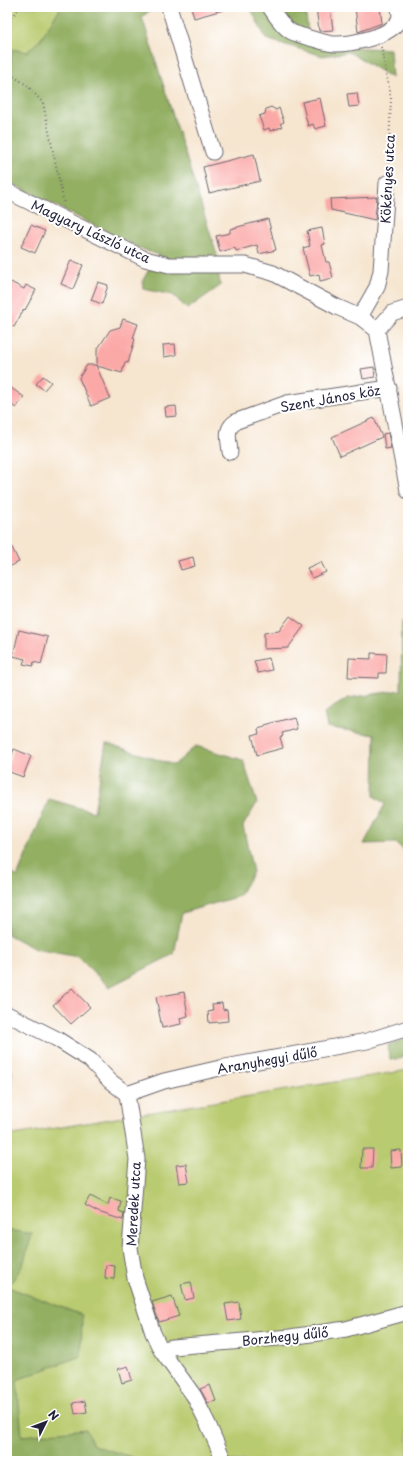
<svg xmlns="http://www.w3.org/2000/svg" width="415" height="1468" font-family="'Playpen Sans',sans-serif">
	<rect width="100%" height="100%" fill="#fff"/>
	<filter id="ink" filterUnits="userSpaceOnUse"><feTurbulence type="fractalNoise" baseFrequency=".025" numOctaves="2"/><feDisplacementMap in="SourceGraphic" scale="8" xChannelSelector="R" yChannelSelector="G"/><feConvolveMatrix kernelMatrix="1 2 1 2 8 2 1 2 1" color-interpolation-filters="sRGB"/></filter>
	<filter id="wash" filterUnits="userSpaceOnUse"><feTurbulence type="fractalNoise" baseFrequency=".012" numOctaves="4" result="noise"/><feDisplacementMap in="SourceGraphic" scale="16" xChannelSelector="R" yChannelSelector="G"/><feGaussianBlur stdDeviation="0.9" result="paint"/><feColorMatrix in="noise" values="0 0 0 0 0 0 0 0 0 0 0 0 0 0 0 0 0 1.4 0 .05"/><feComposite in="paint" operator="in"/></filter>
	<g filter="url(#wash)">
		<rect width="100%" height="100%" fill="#f6e5cf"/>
		<!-- green -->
		<path fill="#b9cb6f" stroke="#6e7655" d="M 7,7 L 61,7 L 41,39 L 27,52 L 10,86 L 7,96 Z
			M 408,1070 L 408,1461 L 7,1461 L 7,1136 Z"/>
		<!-- forest -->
		<path fill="#92af62" stroke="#5a684e" d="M 61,7 L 154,7 L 142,17 L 217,255 L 220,286 L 187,309 L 173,295 L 143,289 C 140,277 154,265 159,255 L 139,248 L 7,181 L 7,96 L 10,86 L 12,49 L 27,52 L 41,39 Z
			M 250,7 L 281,7 L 282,9 L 306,15 L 309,41 L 364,48 L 390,49 L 392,78 L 349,52 L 323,56 L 266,39 Z
			M 402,621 L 408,623 L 408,854 L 396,843 L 364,844 L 385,804 L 374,796 L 375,735 L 327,727 L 324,713 L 348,698 L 401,690 Z
			M 106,743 L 174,765 L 196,746 L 243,760 L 257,803 L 243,826 L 253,872 L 239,896 L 182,913 L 174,954 L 109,987 L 78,957 L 35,949 L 7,934 L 7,867 L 17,877 L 49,799 L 94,812 Z
			M 408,1038 L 408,1054 L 400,1059 L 390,1059 L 388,1045 Z
			M 7,1067 L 12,1071 L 8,1137 L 7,1137 Z
			M 7,1230 L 32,1234 L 23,1265 L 8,1287 L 82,1315 L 81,1356 L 17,1380 L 22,1436 L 86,1429 L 93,1445 L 144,1461 L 7,1461 Z"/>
		<g id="blocks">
			<!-- building -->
			<path fill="#fba9a7" d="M 191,7 L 222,7 L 223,10 L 194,18 Z
				M 316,7 L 330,7 L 333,30 L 319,31 Z
				M 355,7 L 380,7 L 382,23 L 358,32 Z
				M 357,93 L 359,106 L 349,107 L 347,94 Z
				M 320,98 L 326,126 L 315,129 L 313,124 L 308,126 L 302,102 Z
				M 271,107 L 276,110 L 279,108 L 284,122 L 280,124 L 282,127 L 270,131 L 269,128 L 264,130 L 259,116 L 265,114 L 266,109 Z
				M 254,154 L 260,181 L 209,193 L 203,167 Z
				M 377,197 L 375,220 L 331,210 L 330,199 Z
				M 268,219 L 276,250 L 259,254 L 257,245 L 236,251 L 235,248 L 220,252 L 216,236 L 230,233 L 230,229 Z
				M 31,225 L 45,231 L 35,253 L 21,247 Z
				M 322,228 L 325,244 L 322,245 L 326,262 L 329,262 L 333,278 L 320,281 L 319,274 L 310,276 L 303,248 L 310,246 L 307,231 Z
				M 71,260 L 83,265 L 73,289 L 61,284 Z
				M 7,280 L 24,289 L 26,285 L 36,290 L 25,310 L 24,309 L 14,327 L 7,324 Z
				M 98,282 L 108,285 L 102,304 L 91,300 Z
				M 123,319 L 138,324 L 133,338 L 135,339 L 128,363 L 125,362 L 122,373 L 97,366 L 97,350 L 110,330 L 120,327 Z
				M 175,344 L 176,355 L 164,357 L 163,345 Z
				M 87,365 L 96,365 L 110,398 L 91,406 L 79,378 Z
				M 374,367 L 375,377 L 363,379 L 361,369 Z
				M 43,376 L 51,382 L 44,390 L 36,384 Z
				M 7,385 L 24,397 L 16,408 L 7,402 Z
				M 176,406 L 177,416 L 166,417 L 165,407 Z
				M 374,418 L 382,437 L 340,456 L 332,437 Z
				M 388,433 L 391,448 L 385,449 L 383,434 Z
				M 7,537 L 19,562 L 7,568 Z
				M 193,557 L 195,566 L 181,570 L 178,561 Z
				M 321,562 L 326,572 L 312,578 L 307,568 Z
				M 290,616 L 304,626 L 288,648 L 264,649 L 264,633 L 279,631 Z
				M 19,630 L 48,637 L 41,664 L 34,662 L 33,666 L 23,664 L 25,659 L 13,656 Z
				M 371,653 L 387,654 L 386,673 L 379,673 L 379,678 L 348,677 L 349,658 L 371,659 Z
				M 269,658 L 272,670 L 258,673 L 254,661 Z
				M 294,717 L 297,729 L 282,733 L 283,736 L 280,737 L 283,748 L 257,755 L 252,735 L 259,734 L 258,729 L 265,727 L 265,725 Z
				M 14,749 L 31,756 L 23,777 L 7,771 L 7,767 Z
				M 72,988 L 90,1007 L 71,1024 L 53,1005 Z
				M 184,992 L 188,1016 L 180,1018 L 181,1024 L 162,1028 L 156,997 Z
				M 222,1003 L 223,1010 L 227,1009 L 228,1021 L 209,1023 L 208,1012 L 213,1011 L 212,1004 Z
				M 362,1149 L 373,1149 L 372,1168 L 361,1168 Z
				M 401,1150 L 402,1167 L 391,1168 L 390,1151 Z
				M 186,1164 L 189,1182 L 179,1183 L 176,1165 Z
				M 90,1196 L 108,1205 L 110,1198 L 121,1201 L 119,1211 L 124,1213 L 123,1220 L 98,1212 L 85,1205 Z
				M 106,1265 L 115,1266 L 114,1279 L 105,1278 Z
				M 191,1282 L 194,1298 L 185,1300 L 181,1284 Z
				M 172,1296 L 179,1316 L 159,1322 L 152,1302 Z
				M 239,1302 L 241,1319 L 228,1321 L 225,1304 Z
				M 128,1366 L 132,1380 L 122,1383 L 118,1369 Z
				M 210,1385 L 216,1401 L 208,1403 L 200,1389 Z
				M 85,1401 L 87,1412 L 75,1414 L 73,1403 Z"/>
		</g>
	</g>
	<g filter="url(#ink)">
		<use href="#blocks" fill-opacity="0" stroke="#6c666f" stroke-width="1"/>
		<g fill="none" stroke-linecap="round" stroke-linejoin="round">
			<defs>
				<path id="minor" d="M 169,7 L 213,152
					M 270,7 C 275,15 281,25 290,31 C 294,34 329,44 334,44 C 350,45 397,36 400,16 C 400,14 399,10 399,7
					M 7,191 L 145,259 L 169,265 L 245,265 L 273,273 L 337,307 L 360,317 L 377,330
					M 360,317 L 377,287 L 381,271 L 387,183
					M 377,330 L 408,491
					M 377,330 L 392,313 L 408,308
					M 230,452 C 229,438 224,429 237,421 L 287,403 L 389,388
					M 7,1014 L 57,1039 L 90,1060 L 110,1081 L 127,1094
					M 127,1094 L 137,1159 L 130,1248 L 135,1278 L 153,1333 L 161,1350 L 194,1396 L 208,1424 L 224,1461
					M 127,1094 L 164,1081 L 220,1068 L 367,1041 L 408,1028
					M 161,1350 L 172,1347 L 290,1337 L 346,1329 L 408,1312"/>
			</defs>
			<!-- minor casing -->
			<use href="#minor" stroke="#6c666f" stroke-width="17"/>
			<!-- path -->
			<path stroke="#6c666f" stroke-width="2" stroke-dasharray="1 3" stroke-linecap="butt" d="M 7,36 L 9,34 L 11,19 L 20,7
				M 381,47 L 391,98 L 388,170
				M 7,72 L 28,86 L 43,103 L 64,204"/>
			<!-- minor -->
			<use href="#minor" stroke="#fff" stroke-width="15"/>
		</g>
	</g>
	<g text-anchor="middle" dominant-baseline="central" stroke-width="4" stroke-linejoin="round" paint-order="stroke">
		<!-- street labels -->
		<g font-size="13" fill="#22223b" stroke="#fff">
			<text transform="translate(387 179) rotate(-87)">Kökényes utca</text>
			<text transform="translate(91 231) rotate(25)">Magyary László utca</text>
			<text transform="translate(330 398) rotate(-10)">Szent János köz</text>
			<text transform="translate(267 1060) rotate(-10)">Aranyhegyi dűlő</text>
			<text transform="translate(133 1204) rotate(-87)">Meredek utca</text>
			<text transform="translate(285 1336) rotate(-6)">Borzhegy dűlő</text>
		</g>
	</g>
	<!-- margin -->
	<rect width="415" height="1468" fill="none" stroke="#fff" stroke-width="24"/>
	<!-- north arrow -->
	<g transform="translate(46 1422) rotate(48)" stroke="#ffffff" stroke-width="3" paint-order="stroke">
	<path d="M0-3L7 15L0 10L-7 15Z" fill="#22223b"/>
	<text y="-6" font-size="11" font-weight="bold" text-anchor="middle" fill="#22223b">N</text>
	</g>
</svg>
